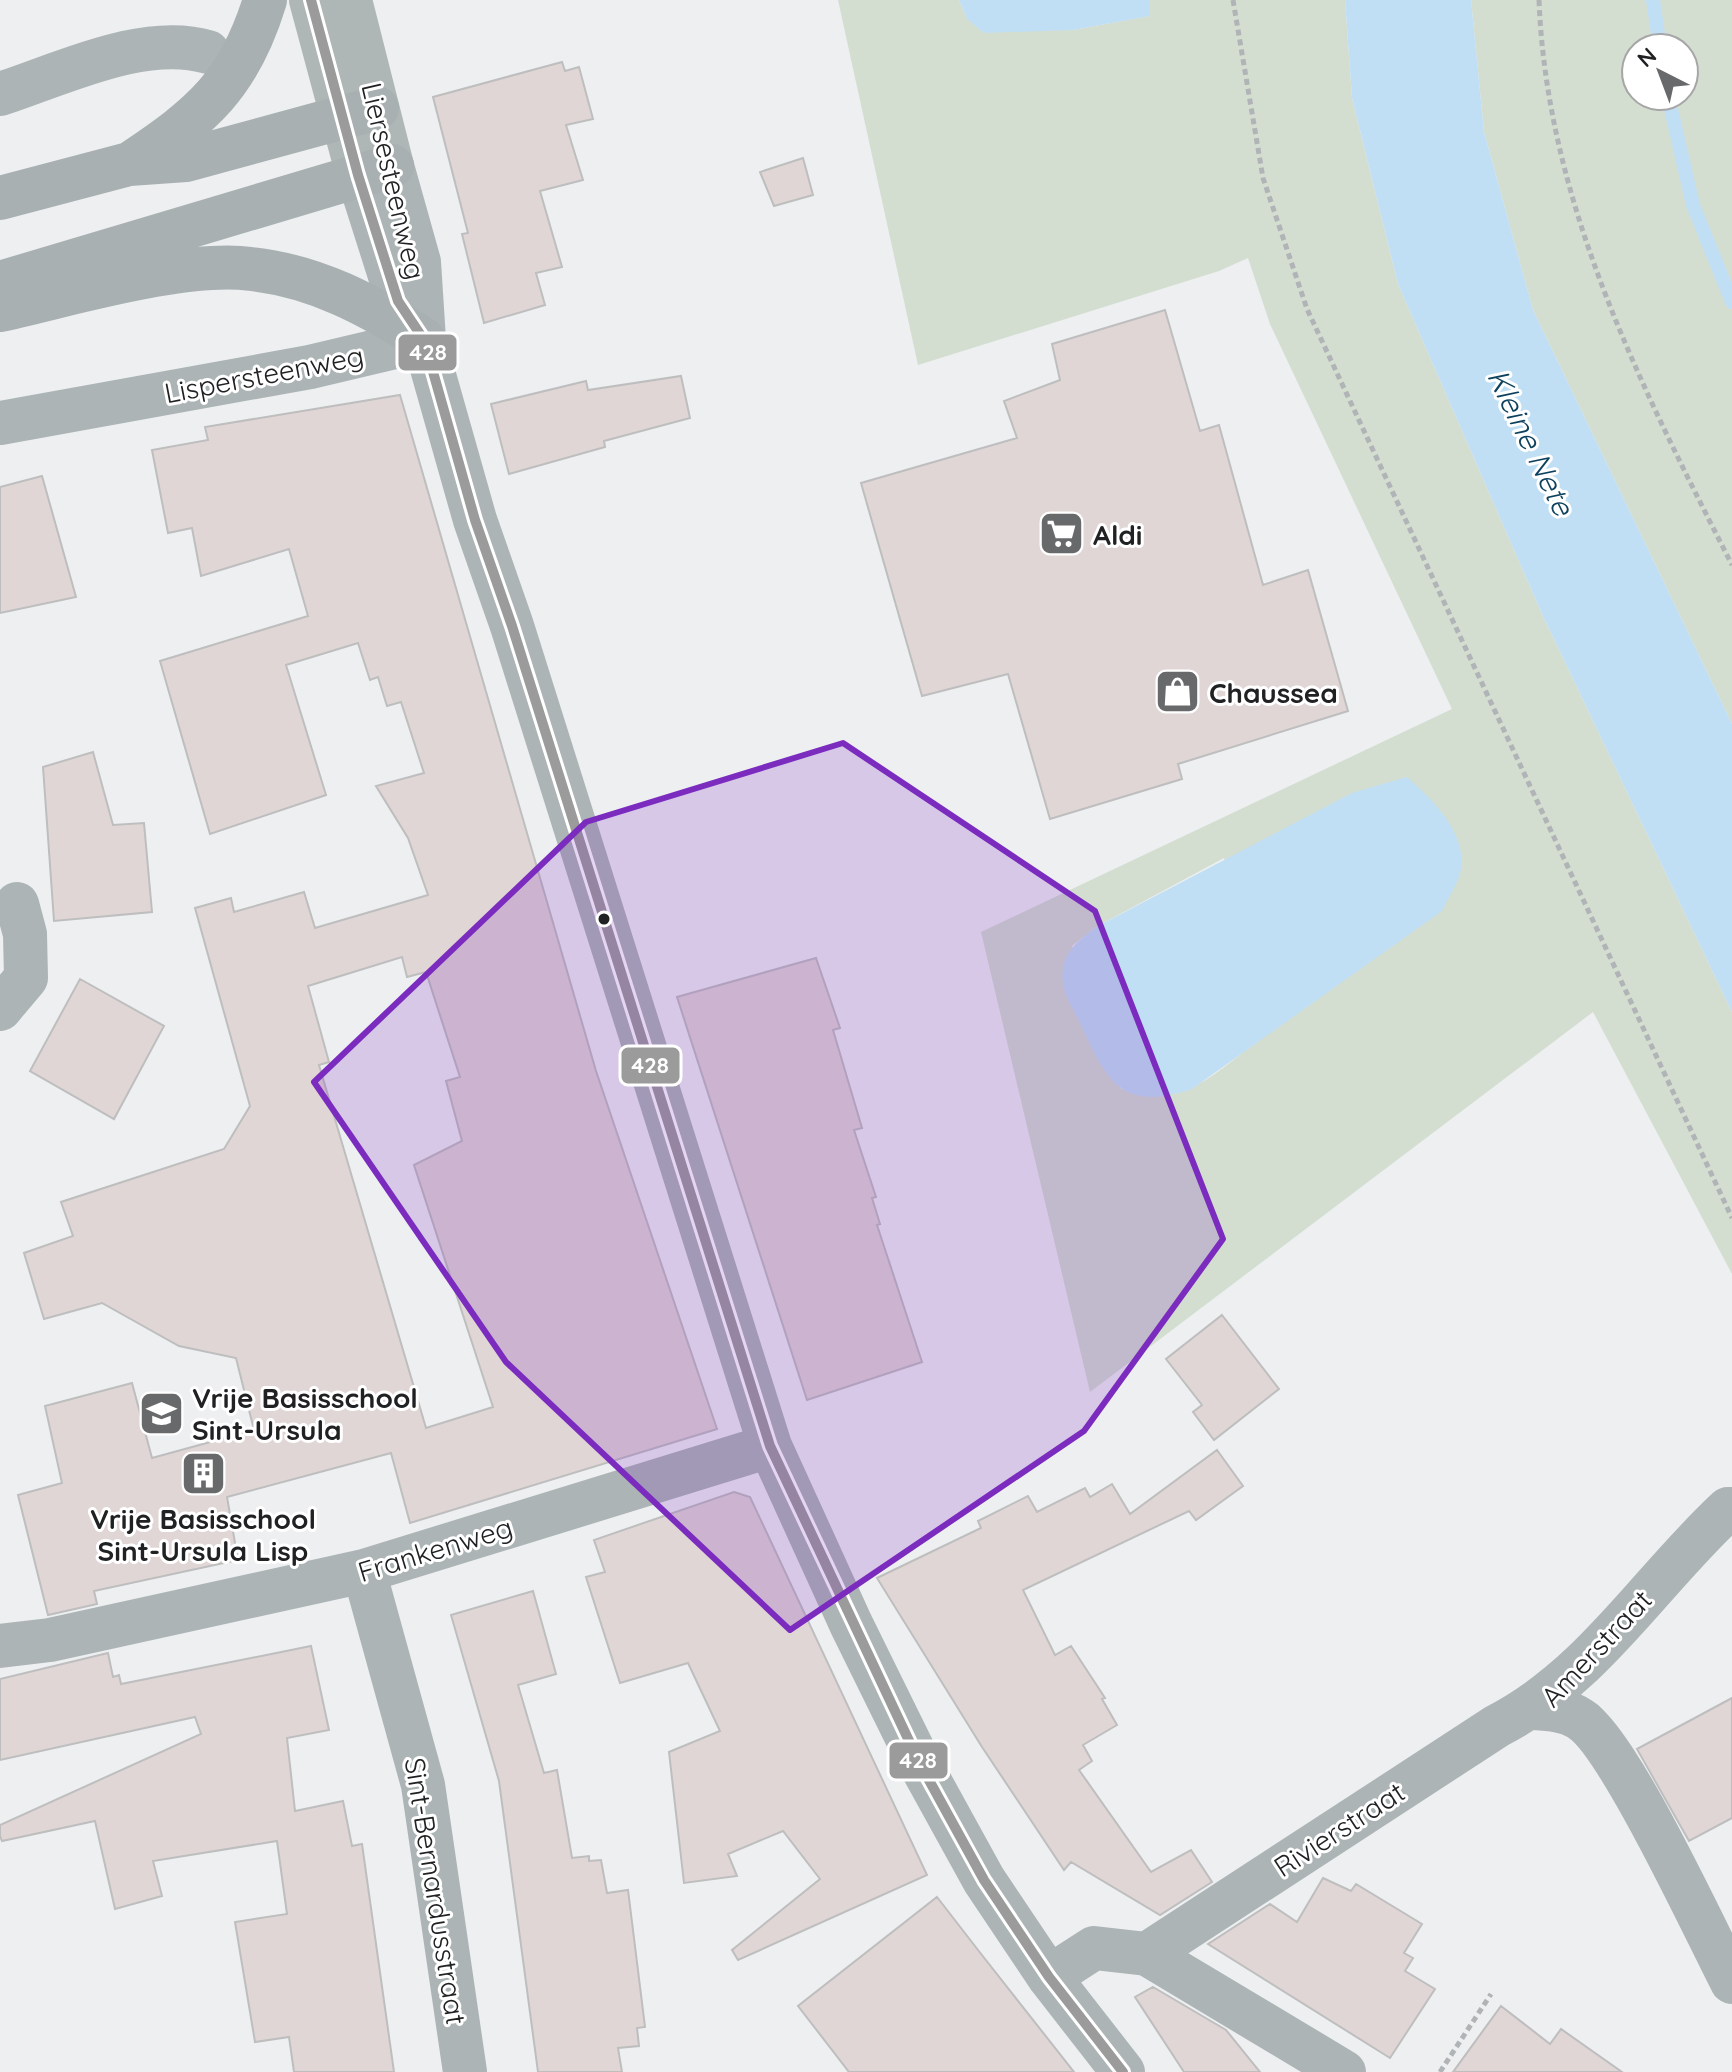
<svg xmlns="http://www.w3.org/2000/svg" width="1732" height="2072" font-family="Quicksand,sans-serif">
	<rect width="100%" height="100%" fill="#edeff1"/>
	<!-- green -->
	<path fill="#d3ded1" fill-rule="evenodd" d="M 838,0 L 959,0 L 967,19 L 1073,30 L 1149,16 L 1149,0 L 1345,0 L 1352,98 L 1398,284 L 1542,614 L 1732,1012 L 1732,1274 L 1593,1012 L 1090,1392 L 981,932 L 1452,709 L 1270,324 L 1248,258 L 1219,271 L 918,365 ZM 1224,858 L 1264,1036 C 1218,1070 1181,1114 1120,1088 L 1072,946 L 1096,927 Z
		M 1471,0 L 1732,0 L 1732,724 L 1533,310 L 1484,132 ZM 1636,48 L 1684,48 L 1684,96 L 1636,96 Z"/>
	<!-- water -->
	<path fill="#c1dff4" d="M 959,0 L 1149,0 L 1150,16 L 1073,30 L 984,33 L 967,19 Z
		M 1345,0 L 1471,0 L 1484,132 L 1533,310 L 1732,724 L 1732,1012 L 1542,614 L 1398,284 L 1352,98 Z
		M 1407,777 C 1433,800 1472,837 1459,877 C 1455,888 1447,900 1442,911 L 1192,1089 C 1119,1113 1107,1080 1079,1021 C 1071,1005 1060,989 1063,969 C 1066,949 1081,939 1096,927 L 1352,793 Z"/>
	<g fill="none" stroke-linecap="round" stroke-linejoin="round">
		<!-- stream -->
		<path stroke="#c1dff4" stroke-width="14" d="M 1653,0 L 1660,48
			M 1668,96 L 1693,205 L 1732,302"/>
	</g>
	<!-- building -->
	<path fill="#e0d6d6" stroke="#bebebf" stroke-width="2" fill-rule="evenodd" d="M 562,62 L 565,71 L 579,67 L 593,119 L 566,125 L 583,180 L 540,191 L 562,267 L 536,273 L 545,305 L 484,323 L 462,234 L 468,233 L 433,97 Z
		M 803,158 L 813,195 L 774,206 L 760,172 Z
		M 1165,310 L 1200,431 L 1219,425 L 1263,585 L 1308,570 L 1348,711 L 1178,764 L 1182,779 L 1050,819 L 1008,674 L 922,696 L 861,483 L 1017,438 L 1004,401 L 1060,380 L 1052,344 Z
		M 681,376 L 690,418 L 604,441 L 605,447 L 509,474 L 491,404 L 586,381 L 588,390 Z
		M 400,395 L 596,1071 L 717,1429 L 410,1523 L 391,1453 L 227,1497 L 238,1560 L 94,1591 L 97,1604 L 48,1615 L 18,1495 L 62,1483 L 45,1406 L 132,1383 L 152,1458 L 254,1430 L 236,1358 L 179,1346 L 102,1303 L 44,1319 L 24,1253 L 73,1236 L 61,1202 L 224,1149 L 250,1106 L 195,908 L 231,898 L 234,912 L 304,892 L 315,928 L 428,895 L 408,838 L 376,786 L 424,773 L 401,702 L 387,706 L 378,677 L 370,680 L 358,643 L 286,665 L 326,795 L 210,834 L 160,661 L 308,616 L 289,549 L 201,576 L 192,528 L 168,533 L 152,450 L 208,440 L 205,427 ZM 402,957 L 407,977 L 426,972 L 460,1077 L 446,1081 L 462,1141 L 414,1165 L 493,1407 L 426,1428 L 319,1065 L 329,1062 L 308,986 Z
		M 42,476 L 76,597 L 0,613 L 0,487 Z
		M 93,752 L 113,825 L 144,823 L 152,912 L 54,921 L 43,767 Z
		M 816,958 L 840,1028 L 833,1030 L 862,1128 L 854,1130 L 876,1197 L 872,1198 L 880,1224 L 877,1225 L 922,1362 L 807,1400 L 677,997 Z
		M 80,979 L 164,1026 L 114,1119 L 30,1071 Z
		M 1222,1315 L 1279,1389 L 1214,1440 L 1193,1412 L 1202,1405 L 1166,1359 Z
		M 1217,1450 L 1243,1486 L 1196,1520 L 1189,1511 L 1023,1590 L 1055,1655 L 1071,1646 L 1105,1698 L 1102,1699 L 1117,1725 L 1083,1745 L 1092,1761 L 1079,1770 L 1151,1872 L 1191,1850 L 1212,1882 L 1160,1915 L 1071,1862 L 1064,1870 L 982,1747 L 877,1578 L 981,1528 L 978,1521 L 1028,1496 L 1037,1512 L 1085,1488 L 1090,1497 L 1112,1484 L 1130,1514 Z
		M 734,1492 L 750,1497 L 927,1875 L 738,1960 L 732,1950 L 820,1879 L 783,1831 L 728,1854 L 737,1876 L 684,1883 L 669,1752 L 720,1731 L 688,1663 L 620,1683 L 586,1577 L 605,1572 L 594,1540 Z
		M 533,1591 L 556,1674 L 518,1685 L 544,1773 L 557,1770 L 572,1858 L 589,1856 L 589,1861 L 601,1860 L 607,1893 L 628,1890 L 645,2027 L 637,2028 L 639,2046 L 618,2048 L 622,2072 L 538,2072 L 499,1781 L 451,1615 Z
		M 311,1646 L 329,1730 L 287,1738 L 295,1811 L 343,1801 L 352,1846 L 362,1844 L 394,2072 L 294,2072 L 289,2037 L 255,2042 L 235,1922 L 287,1914 L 277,1841 L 153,1861 L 162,1896 L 115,1909 L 95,1821 L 2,1841 L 0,1836 L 0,1825 L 201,1734 L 195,1717 L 0,1760 L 0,1679 L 108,1653 L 113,1677 L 119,1675 L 121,1684 Z
		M 1732,1698 L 1732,1818 L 1689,1841 L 1637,1749 Z
		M 1323,1878 L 1351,1891 L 1356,1884 L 1422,1924 L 1404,1953 L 1413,1958 L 1405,1971 L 1435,1989 L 1390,2058 L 1208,1944 L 1270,1904 L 1297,1922 Z
		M 937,1897 L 978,1950 L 1074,2072 L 849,2072 L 798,2006 Z
		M 1153,1987 L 1226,2030 L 1260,2072 L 1184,2072 L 1135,1997 Z
		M 1501,2006 L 1550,2044 L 1561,2029 L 1622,2072 L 1453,2072 Z"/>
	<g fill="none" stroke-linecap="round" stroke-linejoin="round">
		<!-- path -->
		<path stroke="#b1b4b6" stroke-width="5" stroke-dasharray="6 4" stroke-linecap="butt" d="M 1233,0 L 1263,178 L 1307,309 L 1732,1218
			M 1539,0 C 1547,204 1642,388 1732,565
			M 1440,2072 L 1491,1994"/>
		<!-- minor -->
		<path stroke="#acb4b5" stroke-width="44" d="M 0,94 C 62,74 144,33 208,52
			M 392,166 L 419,262 L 424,340 L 475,520 L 512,626 L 770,1446 L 851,1624 L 919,1762 L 984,1880 L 1049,1977 L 1123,2072
			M 358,175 L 398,301 L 413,325
			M 0,423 L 310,367 L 424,340
			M 0,1009 L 26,978 L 25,934 L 17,904
			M 364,1571 L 423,1785 L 465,2072
			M 0,1646 L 50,1640 L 364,1571 L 770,1446
			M 1533,1708 C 1549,1709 1567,1710 1580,1719 C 1619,1743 1706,1932 1732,1982
			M 1147,1954 L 1497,1726 C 1594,1676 1650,1581 1728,1509 L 1732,1509
			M 1049,1977 L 1094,1948 L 1147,1954 L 1344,2072"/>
		<!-- major -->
		<path stroke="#afb6b6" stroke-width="44" d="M 311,0 L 358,175
			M 350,0 L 392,166"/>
		<!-- highway -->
		<path stroke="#a8b0b1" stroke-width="44" d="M 131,163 C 203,115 239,85 265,0
			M 0,198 L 129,164 L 186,160 L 377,108
			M 0,283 L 392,166
			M 0,310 C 69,295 184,260 251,269 C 316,276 370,305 424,340"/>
		<defs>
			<path id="bus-1" d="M 311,0 L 358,175 L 398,301 L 424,340 L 475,520 L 512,626 L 770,1446 L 919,1762 L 984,1880 L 1049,1977 L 1123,2072"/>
		</defs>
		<!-- bus-1 casing -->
		<use href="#bus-1" stroke="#fff" stroke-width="16"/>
		<!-- bus-1 -->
		<use href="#bus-1" stroke="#9b9b9c" stroke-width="10"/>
	</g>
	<!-- marked area -->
	<path fill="#7b2cbf" fill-opacity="0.2" stroke="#7b2cbf" stroke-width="6" stroke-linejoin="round" d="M 843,743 L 1095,911 L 1223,1239 L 1084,1431 L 790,1630 L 506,1362 L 314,1082 L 586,822 Z"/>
	<!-- icons -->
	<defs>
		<symbol id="supermarket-square" viewBox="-11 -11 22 22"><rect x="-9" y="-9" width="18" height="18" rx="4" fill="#68696a" stroke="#fff"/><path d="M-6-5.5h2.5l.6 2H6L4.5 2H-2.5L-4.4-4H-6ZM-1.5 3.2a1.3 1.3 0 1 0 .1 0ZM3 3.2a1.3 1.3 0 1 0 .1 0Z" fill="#fff"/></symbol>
		<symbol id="shop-square" viewBox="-11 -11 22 22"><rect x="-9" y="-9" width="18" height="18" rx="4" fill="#68696a" stroke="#fff"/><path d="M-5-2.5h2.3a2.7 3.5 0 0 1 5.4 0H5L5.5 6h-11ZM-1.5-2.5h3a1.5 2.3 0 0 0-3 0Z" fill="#fff"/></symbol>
		<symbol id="school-square" viewBox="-11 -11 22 22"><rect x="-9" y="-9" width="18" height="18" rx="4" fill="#68696a" stroke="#fff"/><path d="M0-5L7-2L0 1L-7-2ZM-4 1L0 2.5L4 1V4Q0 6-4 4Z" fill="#fff"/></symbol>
		<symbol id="building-square" viewBox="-11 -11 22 22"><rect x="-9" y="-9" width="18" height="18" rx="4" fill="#68696a" stroke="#fff"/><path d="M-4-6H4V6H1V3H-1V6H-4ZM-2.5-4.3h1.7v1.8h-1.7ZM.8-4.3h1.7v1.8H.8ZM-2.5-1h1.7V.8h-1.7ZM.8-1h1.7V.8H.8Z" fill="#fff"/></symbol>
	</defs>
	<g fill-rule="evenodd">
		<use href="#supermarket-square" x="1036" y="508" width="51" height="51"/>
		<use href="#shop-square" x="1152" y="666" width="51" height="51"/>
		<use href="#school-square" x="136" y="1388" width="51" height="51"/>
		<use href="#building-square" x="178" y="1448" width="51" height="51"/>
	</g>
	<!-- markers -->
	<circle fill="#202122" stroke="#fff" stroke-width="3" cx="604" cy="919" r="7"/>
	<g text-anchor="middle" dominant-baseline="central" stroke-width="6" stroke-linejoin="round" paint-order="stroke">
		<!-- street labels -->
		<g font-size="28" fill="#202122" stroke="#fff">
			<text transform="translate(394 181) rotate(77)">Liersesteenweg</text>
			<text transform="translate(264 374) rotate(-11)">Lispersteenweg</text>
			<text transform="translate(435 1549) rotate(-17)">Frankenweg</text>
			<text transform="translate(1596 1648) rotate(-47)">Amerstraat</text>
			<text transform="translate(1339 1829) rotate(-33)">Rivierstraat</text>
			<text transform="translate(436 1891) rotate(81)">Sint-Bernardusstraat</text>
		</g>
		<!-- poi labels -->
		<g font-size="28" font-weight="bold" fill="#202122" stroke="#fff" text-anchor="start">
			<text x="1093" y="534">Aldi</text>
			<text x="1209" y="692">Chaussea</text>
			<text x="192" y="1397">Vrije Basisschool<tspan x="192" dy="32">Sint-Ursula</tspan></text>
			<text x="203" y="1518" text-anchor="middle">Vrije Basisschool<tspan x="203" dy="32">Sint-Ursula Lisp</tspan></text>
		</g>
		<!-- water labels -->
		<g font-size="30" font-style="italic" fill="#0d415e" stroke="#fff">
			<text transform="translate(1531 442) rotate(64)">Kleine Nete</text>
		</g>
	</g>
	<g stroke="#fff" stroke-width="3">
		<rect x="397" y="333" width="61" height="39" rx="8" fill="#9b9b9c"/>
		<rect x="620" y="1046" width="61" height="39" rx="8" fill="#9b9b9c"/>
		<rect x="888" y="1741" width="61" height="39" rx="8" fill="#9b9b9c"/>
	</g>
	<g font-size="22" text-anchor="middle" font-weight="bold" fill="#fff">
		<text x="428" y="360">428</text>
		<text x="650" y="1073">428</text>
		<text x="918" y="1768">428</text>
	</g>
	<!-- north arrow -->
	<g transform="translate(1660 72) rotate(318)"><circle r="38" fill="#ffffff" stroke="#a6a6a7" stroke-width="2"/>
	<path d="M0-6L14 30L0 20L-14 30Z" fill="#68696a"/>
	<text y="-12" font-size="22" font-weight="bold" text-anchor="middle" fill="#202122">N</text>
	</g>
</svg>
